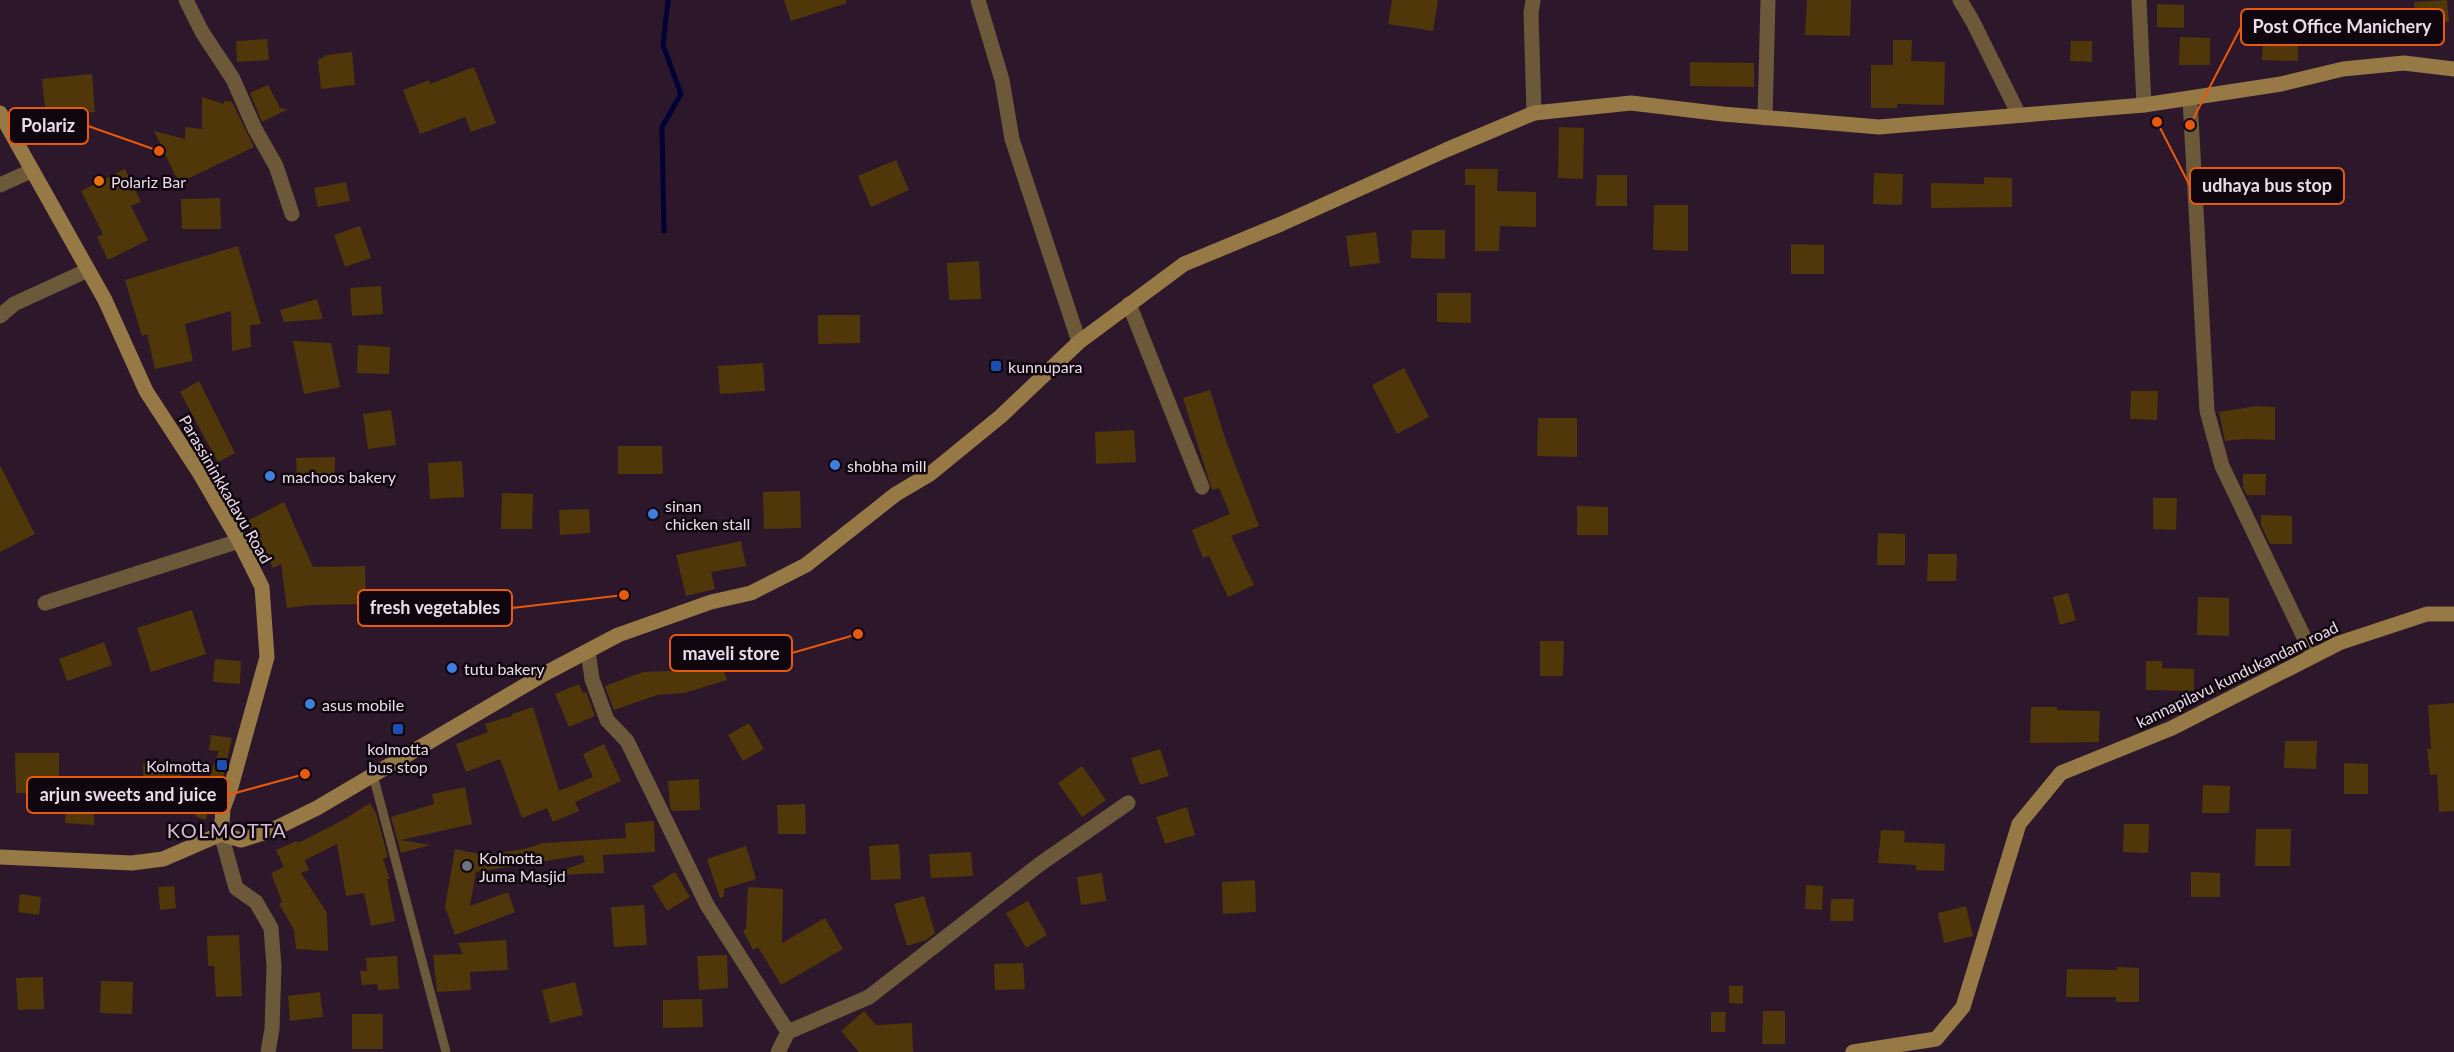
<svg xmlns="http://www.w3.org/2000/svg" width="2454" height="1052" font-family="Lato,sans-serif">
	<rect width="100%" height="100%" fill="#2c172b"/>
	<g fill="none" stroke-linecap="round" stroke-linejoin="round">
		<!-- stream -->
		<path stroke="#000037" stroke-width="5" d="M 664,231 L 662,127 L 681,94 L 663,45 L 668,0"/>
	</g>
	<!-- building -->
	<path fill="#503709" d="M 784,0 L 846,0 L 847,3 L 791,21 Z
		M 1392,0 L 1438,0 L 1433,31 L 1388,24 Z
		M 1807,0 L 1851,0 L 1850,36 L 1805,35 Z
		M 2447,0 L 2449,22 L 2416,25 L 2414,2 Z
		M 2157,4 L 2184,5 L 2184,28 L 2157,27 Z
		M 2263,30 L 2298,31 L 2298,61 L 2262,60 Z
		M 2180,37 L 2210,38 L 2210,65 L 2179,65 Z
		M 267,39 L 269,60 L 237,62 L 236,41 Z
		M 1893,40 L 1912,40 L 1911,61 L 1945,62 L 1944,105 L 1897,104 L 1897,108 L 1871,108 L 1871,65 L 1893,65 Z
		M 2071,41 L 2092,41 L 2092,62 L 2070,61 Z
		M 352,52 L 355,85 L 321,89 L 318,60 L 327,55 Z
		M 1690,62 L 1754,63 L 1754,87 L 1690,86 Z
		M 474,67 L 496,123 L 471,132 L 465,117 L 420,134 L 403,90 L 429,80 L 430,84 Z
		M 92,74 L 95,112 L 46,117 L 42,79 Z
		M 268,85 L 280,108 L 288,109 L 262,122 L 250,93 Z
		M 202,97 L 224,104 L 224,101 L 232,102 L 254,147 L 179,183 L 154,131 L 185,139 L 185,127 L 202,129 Z
		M 1559,127 L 1584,128 L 1583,179 L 1558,178 Z
		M 896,160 L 909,190 L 871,207 L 858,176 Z
		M 125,169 L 141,202 L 131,206 L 148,240 L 108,260 L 97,237 L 103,234 L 81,191 Z
		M 1465,169 L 1498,169 L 1497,191 L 1536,192 L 1536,227 L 1500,226 L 1499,251 L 1475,251 L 1475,185 L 1465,185 Z
		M 1874,173 L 1903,174 L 1902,205 L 1873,204 Z
		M 1597,175 L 1627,175 L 1627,206 L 1596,206 Z
		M 1984,177 L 2012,178 L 2012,207 L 1931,208 L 1931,183 L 1984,184 Z
		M 346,182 L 350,201 L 318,207 L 314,188 Z
		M 220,198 L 221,229 L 182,229 L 181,199 Z
		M 1654,205 L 1688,205 L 1688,251 L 1653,250 Z
		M 360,226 L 371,258 L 345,267 L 334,235 Z
		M 1412,230 L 1445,230 L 1445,259 L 1411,258 Z
		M 1376,232 L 1380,263 L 1350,267 L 1346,236 Z
		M 1791,244 L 1824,245 L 1824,274 L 1791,274 Z
		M 238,246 L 261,324 L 250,325 L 251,347 L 232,351 L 231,311 L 185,324 L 193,361 L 155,369 L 147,334 L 142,336 L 125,280 Z
		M 979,261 L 981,299 L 949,300 L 947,263 Z
		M 381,286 L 383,314 L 352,316 L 350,288 Z
		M 1437,293 L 1471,293 L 1471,323 L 1437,322 Z
		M 317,299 L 323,319 L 284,322 L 280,310 Z
		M 818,315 L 860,315 L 860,343 L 818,344 Z
		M 293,341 L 331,343 L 340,387 L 304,394 Z
		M 358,345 L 390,347 L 389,374 L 357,373 Z
		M 763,363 L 765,391 L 720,394 L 718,366 Z
		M 1404,368 L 1429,417 L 1397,434 L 1372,385 Z
		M 199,381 L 235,453 L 218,462 L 180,392 Z
		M 1210,390 L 1226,441 L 1259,526 L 1231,536 L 1254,585 L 1228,597 L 1209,556 L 1203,558 L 1192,530 L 1230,514 L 1219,488 L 1212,490 L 1183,398 Z
		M 2131,391 L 2158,391 L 2157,420 L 2130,419 Z
		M 2257,406 L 2275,407 L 2275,440 L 2245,439 L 2225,441 L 2219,412 Z
		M 391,410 L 396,445 L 368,449 L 363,414 Z
		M 1538,418 L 1577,418 L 1577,457 L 1537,456 Z
		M 1134,430 L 1136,462 L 1096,464 L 1095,432 Z
		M 618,446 L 662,446 L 663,474 L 618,474 Z
		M 335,457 L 335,478 L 297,479 L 296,458 Z
		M 462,461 L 464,497 L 430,499 L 428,463 Z
		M 0,465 L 35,534 L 0,552 Z
		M 2243,474 L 2266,474 L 2265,495 L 2247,495 L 2243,487 Z
		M 800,491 L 801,528 L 764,529 L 763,492 Z
		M 502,493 L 533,494 L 532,529 L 501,529 Z
		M 2153,498 L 2177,498 L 2176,530 L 2153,529 Z
		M 284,502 L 313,567 L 365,566 L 366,604 L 311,605 L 287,608 L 281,564 L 273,568 L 258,535 L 254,537 L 247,521 Z
		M 1577,506 L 1608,507 L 1608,535 L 1577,535 Z
		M 589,509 L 590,533 L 560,535 L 559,510 Z
		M 2261,515 L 2292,516 L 2292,544 L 2270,544 L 2261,525 Z
		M 1878,533 L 1905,534 L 1905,565 L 1877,565 Z
		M 741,541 L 746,566 L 711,572 L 715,589 L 686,596 L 676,555 Z
		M 1928,554 L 1957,554 L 1956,581 L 1927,581 Z
		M 2068,593 L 2076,620 L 2060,625 L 2053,597 Z
		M 2198,597 L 2229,598 L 2229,636 L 2197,635 Z
		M 192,610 L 206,654 L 151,672 L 137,628 Z
		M 714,640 L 727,680 L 684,693 L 657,695 L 614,710 L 605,686 L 643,672 L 690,670 L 683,650 Z
		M 1540,641 L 1564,641 L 1563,676 L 1540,676 Z
		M 104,642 L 112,665 L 67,681 L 59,659 Z
		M 215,659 L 241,661 L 240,684 L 213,682 Z
		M 2146,661 L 2162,661 L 2162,668 L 2194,669 L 2194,691 L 2146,690 Z
		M 579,684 L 583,693 L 586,692 L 595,716 L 569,727 L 555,694 Z
		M 2454,703 L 2454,811 L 2439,812 L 2437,774 L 2430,775 L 2427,749 L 2431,749 L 2428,705 Z
		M 533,707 L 559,791 L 593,777 L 583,754 L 604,744 L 621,781 L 575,802 L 579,811 L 553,822 L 547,808 L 522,818 L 500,759 L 466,772 L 456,744 L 488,732 L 485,724 L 512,716 L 512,714 Z
		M 2031,707 L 2057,707 L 2057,710 L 2100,711 L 2099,742 L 2030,743 Z
		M 749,723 L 764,749 L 743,761 L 728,735 Z
		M 211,735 L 232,738 L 223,778 L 205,820 L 195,816 L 219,751 L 209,750 Z
		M 2285,741 L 2317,741 L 2316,769 L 2284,768 Z
		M 1160,749 L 1169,776 L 1140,785 L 1131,758 Z
		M 15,753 L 59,753 L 59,793 L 16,793 Z
		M 181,763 L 181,792 L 144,793 L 143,764 Z
		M 2344,763 L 2368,764 L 2368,794 L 2344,794 Z
		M 1082,766 L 1106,800 L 1082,817 L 1058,783 Z
		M 699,779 L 700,810 L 672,811 L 670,807 L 668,781 Z
		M 2203,785 L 2230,786 L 2229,813 L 2202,813 Z
		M 67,787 L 95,789 L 94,825 L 65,823 Z
		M 465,787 L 472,824 L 401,840 L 430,845 L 401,853 L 391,817 L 434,804 L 432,794 Z
		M 370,803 L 376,813 L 388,857 L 383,859 L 390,879 L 387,879 L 395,921 L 371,926 L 364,893 L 346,896 L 337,844 L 305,860 L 309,870 L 301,873 L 327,913 L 328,951 L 296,949 L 294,930 L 279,904 L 282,902 L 271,873 L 284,867 L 276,850 L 297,841 L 298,843 L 345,819 Z
		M 805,804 L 806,834 L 778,834 L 777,805 Z
		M 1187,807 L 1195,835 L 1165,844 L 1156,817 Z
		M 654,821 L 655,852 L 603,855 L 604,873 L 557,875 L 557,873 L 585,862 L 583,855 L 476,872 L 470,906 L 508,892 L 515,912 L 455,935 L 445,907 L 455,849 L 484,855 L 524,849 L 543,843 L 626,838 L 625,823 Z
		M 2124,824 L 2149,824 L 2148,853 L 2123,852 Z
		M 2256,829 L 2291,829 L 2290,866 L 2255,866 Z
		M 1881,830 L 1905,831 L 1904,842 L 1945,844 L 1944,871 L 1916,870 L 1916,865 L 1878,863 Z
		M 899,844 L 901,879 L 871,880 L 869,846 Z
		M 746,846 L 756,879 L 724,889 L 724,897 L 720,898 L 707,859 Z
		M 971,852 L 973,876 L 931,878 L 929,854 Z
		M 675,872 L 690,897 L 667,911 L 652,886 Z
		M 2191,872 L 2220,873 L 2220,897 L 2191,897 Z
		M 1102,873 L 1106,901 L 1081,905 L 1077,877 Z
		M 1255,880 L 1256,912 L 1223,914 L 1222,882 Z
		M 1806,885 L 1823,886 L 1822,910 L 1805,909 Z
		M 174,886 L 176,908 L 160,910 L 158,887 Z
		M 748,887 L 783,889 L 782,943 L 825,918 L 843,949 L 781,985 L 758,947 L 753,950 L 743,931 L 746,929 Z
		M 20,894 L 41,897 L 39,915 L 18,912 Z
		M 924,896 L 935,933 L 926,940 L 907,946 L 894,904 Z
		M 1831,899 L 1854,899 L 1853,921 L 1830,921 Z
		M 1028,901 L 1047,935 L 1026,948 L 1006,913 Z
		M 644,905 L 647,945 L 614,947 L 611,907 Z
		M 1966,906 L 1973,936 L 1944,943 L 1938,913 Z
		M 239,935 L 242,996 L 216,997 L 214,966 L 208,966 L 207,936 Z
		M 506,940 L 508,970 L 470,972 L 471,990 L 437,992 L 433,955 L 463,954 L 458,943 Z
		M 727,955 L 728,988 L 699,990 L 697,956 Z
		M 397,956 L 399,989 L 378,990 L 377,984 L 362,985 L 360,971 L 367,971 L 366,958 Z
		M 1023,963 L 1025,989 L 995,990 L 994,964 Z
		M 2117,967 L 2139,968 L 2139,1002 L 2116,1002 L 2116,997 L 2066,997 L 2067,969 L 2117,970 Z
		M 43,977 L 44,1009 L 18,1010 L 16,978 Z
		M 101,981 L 133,982 L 132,1014 L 100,1013 Z
		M 575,982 L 583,1015 L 550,1023 L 542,990 Z
		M 1729,986 L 1743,986 L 1743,1004 L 1729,1003 Z
		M 320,992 L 323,1017 L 290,1021 L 288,996 Z
		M 702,999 L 703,1027 L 663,1028 L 663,1000 Z
		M 864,1011 L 876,1025 L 912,1023 L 913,1052 L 859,1052 L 841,1031 Z
		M 1763,1011 L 1785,1011 L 1785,1044 L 1762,1044 Z
		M 1711,1012 L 1726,1012 L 1725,1032 L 1711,1032 Z
		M 352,1014 L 383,1014 L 383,1049 L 352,1049 Z"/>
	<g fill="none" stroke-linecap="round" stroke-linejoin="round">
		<!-- lane -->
		<path stroke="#6c593a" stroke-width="9" d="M 373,775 L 446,1052"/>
		<!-- street -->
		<path stroke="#6c593a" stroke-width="15" d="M 186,0 L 202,32 L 233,79 L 255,129 L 276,166 L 292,214
			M 978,0 L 1002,80 L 1012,139 L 1079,342
			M 1533,0 L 1531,13 L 1534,113
			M 1960,0 L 1973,22 L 2019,115
			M 2139,0 L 2144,105
			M 2190,99 L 2207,411 L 2222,466 L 2313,656
			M 1765,118 L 1768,0
			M 0,185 L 31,171
			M 1129,304 L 1202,487
			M 0,316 L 14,304 L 88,270
			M 45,603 L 239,541
			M 588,651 L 592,679 L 607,720 L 627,741 L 707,905 L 788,1032 L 778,1052
			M 221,834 L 236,888 L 256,902 L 271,928 L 274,966 L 272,1029 L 268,1052
			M 788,1032 L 869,997 L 1040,864 L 1128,803"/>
		<!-- secondary -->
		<path stroke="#977946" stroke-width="15" d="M 0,113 L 105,300 L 146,391 L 200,474 L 239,541 L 262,587 L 267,657 L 231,787 L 223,809 L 221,834 L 163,859 L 132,863 L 0,857
			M 221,834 L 241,840 L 270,831 L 317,808 L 546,673 L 618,635 L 711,602 L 751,593 L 806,565 L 896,494 L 930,474 L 1001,416 L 1079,342 L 1184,264 L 1281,224 L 1446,150 L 1534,113 L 1631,103 L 1723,114 L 1879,127 L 2144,105 L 2281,84 L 2343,69 L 2404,63 L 2454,69
			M 1853,1052 L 1936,1039 L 1963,1007 L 2019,824 L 2061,773 L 2172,728 L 2339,643 L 2427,614 L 2454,614"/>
	</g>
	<!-- markers -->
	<circle fill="#e8710a" stroke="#0f060e" stroke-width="2" cx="99" cy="181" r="6"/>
	<g fill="#1a4fb4" stroke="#0f060e" stroke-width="2">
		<rect x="990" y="360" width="12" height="12" rx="3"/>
		<rect x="392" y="723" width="12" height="12" rx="3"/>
		<rect x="216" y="759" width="12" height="12" rx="3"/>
	</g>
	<g fill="#3f7fe0" stroke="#0f060e" stroke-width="2">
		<circle cx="835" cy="465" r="6"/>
		<circle cx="270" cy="476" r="6"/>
		<circle cx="653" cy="514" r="6"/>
		<circle cx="452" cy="668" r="6"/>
		<circle cx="310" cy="704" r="6"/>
	</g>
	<circle fill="#6b7280" stroke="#0f060e" stroke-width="2" cx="467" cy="866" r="6"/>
	<g text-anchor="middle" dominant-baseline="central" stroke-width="5" stroke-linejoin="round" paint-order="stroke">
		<!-- poi labels -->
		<g font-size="16" fill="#eadce9" stroke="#0f060e" text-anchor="start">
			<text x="111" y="181">Polariz Bar</text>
			<text x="1008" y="366">kunnupara</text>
			<text x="847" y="465">shobha mill</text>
			<text x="282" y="476">machoos bakery</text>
			<text x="665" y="505">sinan<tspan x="665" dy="18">chicken stall</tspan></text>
			<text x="464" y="668">tutu bakery</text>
			<text x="322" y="704">asus mobile</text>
			<text x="398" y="748" text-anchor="middle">kolmotta<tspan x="398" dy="18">bus stop</tspan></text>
			<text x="210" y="765" text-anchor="end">Kolmotta</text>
			<text x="479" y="857">Kolmotta<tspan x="479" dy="18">Juma Masjid</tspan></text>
		</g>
		<!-- street labels -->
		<g font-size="16" fill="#eadce9" stroke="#0f060e">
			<text transform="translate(226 489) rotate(60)">Parassininkkadavu Road</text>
			<text transform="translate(2237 674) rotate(-26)">kannapilavu kundukandam road</text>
		</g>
		<!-- quarter labels -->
		<g font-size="20" letter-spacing="1.5" fill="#d6bad3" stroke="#0f060e">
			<text x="227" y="830">KOLMOTTA</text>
		</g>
	</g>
	<!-- callouts -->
	<path fill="none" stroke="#e8590c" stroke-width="2" d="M2190 125L2241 27M159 151L88 126M2157 122L2190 186M624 595L512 608M858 634L792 653M305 774L228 795"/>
	<g fill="#e8590c" stroke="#0f060e" stroke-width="2">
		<circle cx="2190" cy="125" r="6"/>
		<circle cx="159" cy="151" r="6"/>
		<circle cx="2157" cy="122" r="6"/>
		<circle cx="624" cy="595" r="6"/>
		<circle cx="858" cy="634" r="6"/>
		<circle cx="305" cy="774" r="6"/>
	</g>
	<g fill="#0f060e" stroke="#e8590c" stroke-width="2">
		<rect x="2241" y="9" width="203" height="36" rx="6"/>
		<rect x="9" y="108" width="79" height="36" rx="6"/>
		<rect x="2190" y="168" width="154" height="36" rx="6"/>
		<rect x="358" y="590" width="154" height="36" rx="6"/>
		<rect x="670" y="635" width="122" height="36" rx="6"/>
		<rect x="27" y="777" width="201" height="36" rx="6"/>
	</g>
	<g font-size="18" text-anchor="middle" font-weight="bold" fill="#eadce9">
		<text x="2342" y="33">Post Office Manichery</text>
		<text x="48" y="132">Polariz</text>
		<text x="2267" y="192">udhaya bus stop</text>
		<text x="435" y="614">fresh vegetables</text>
		<text x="731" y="660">maveli store</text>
		<text x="128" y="801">arjun sweets and juice</text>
	</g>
</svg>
